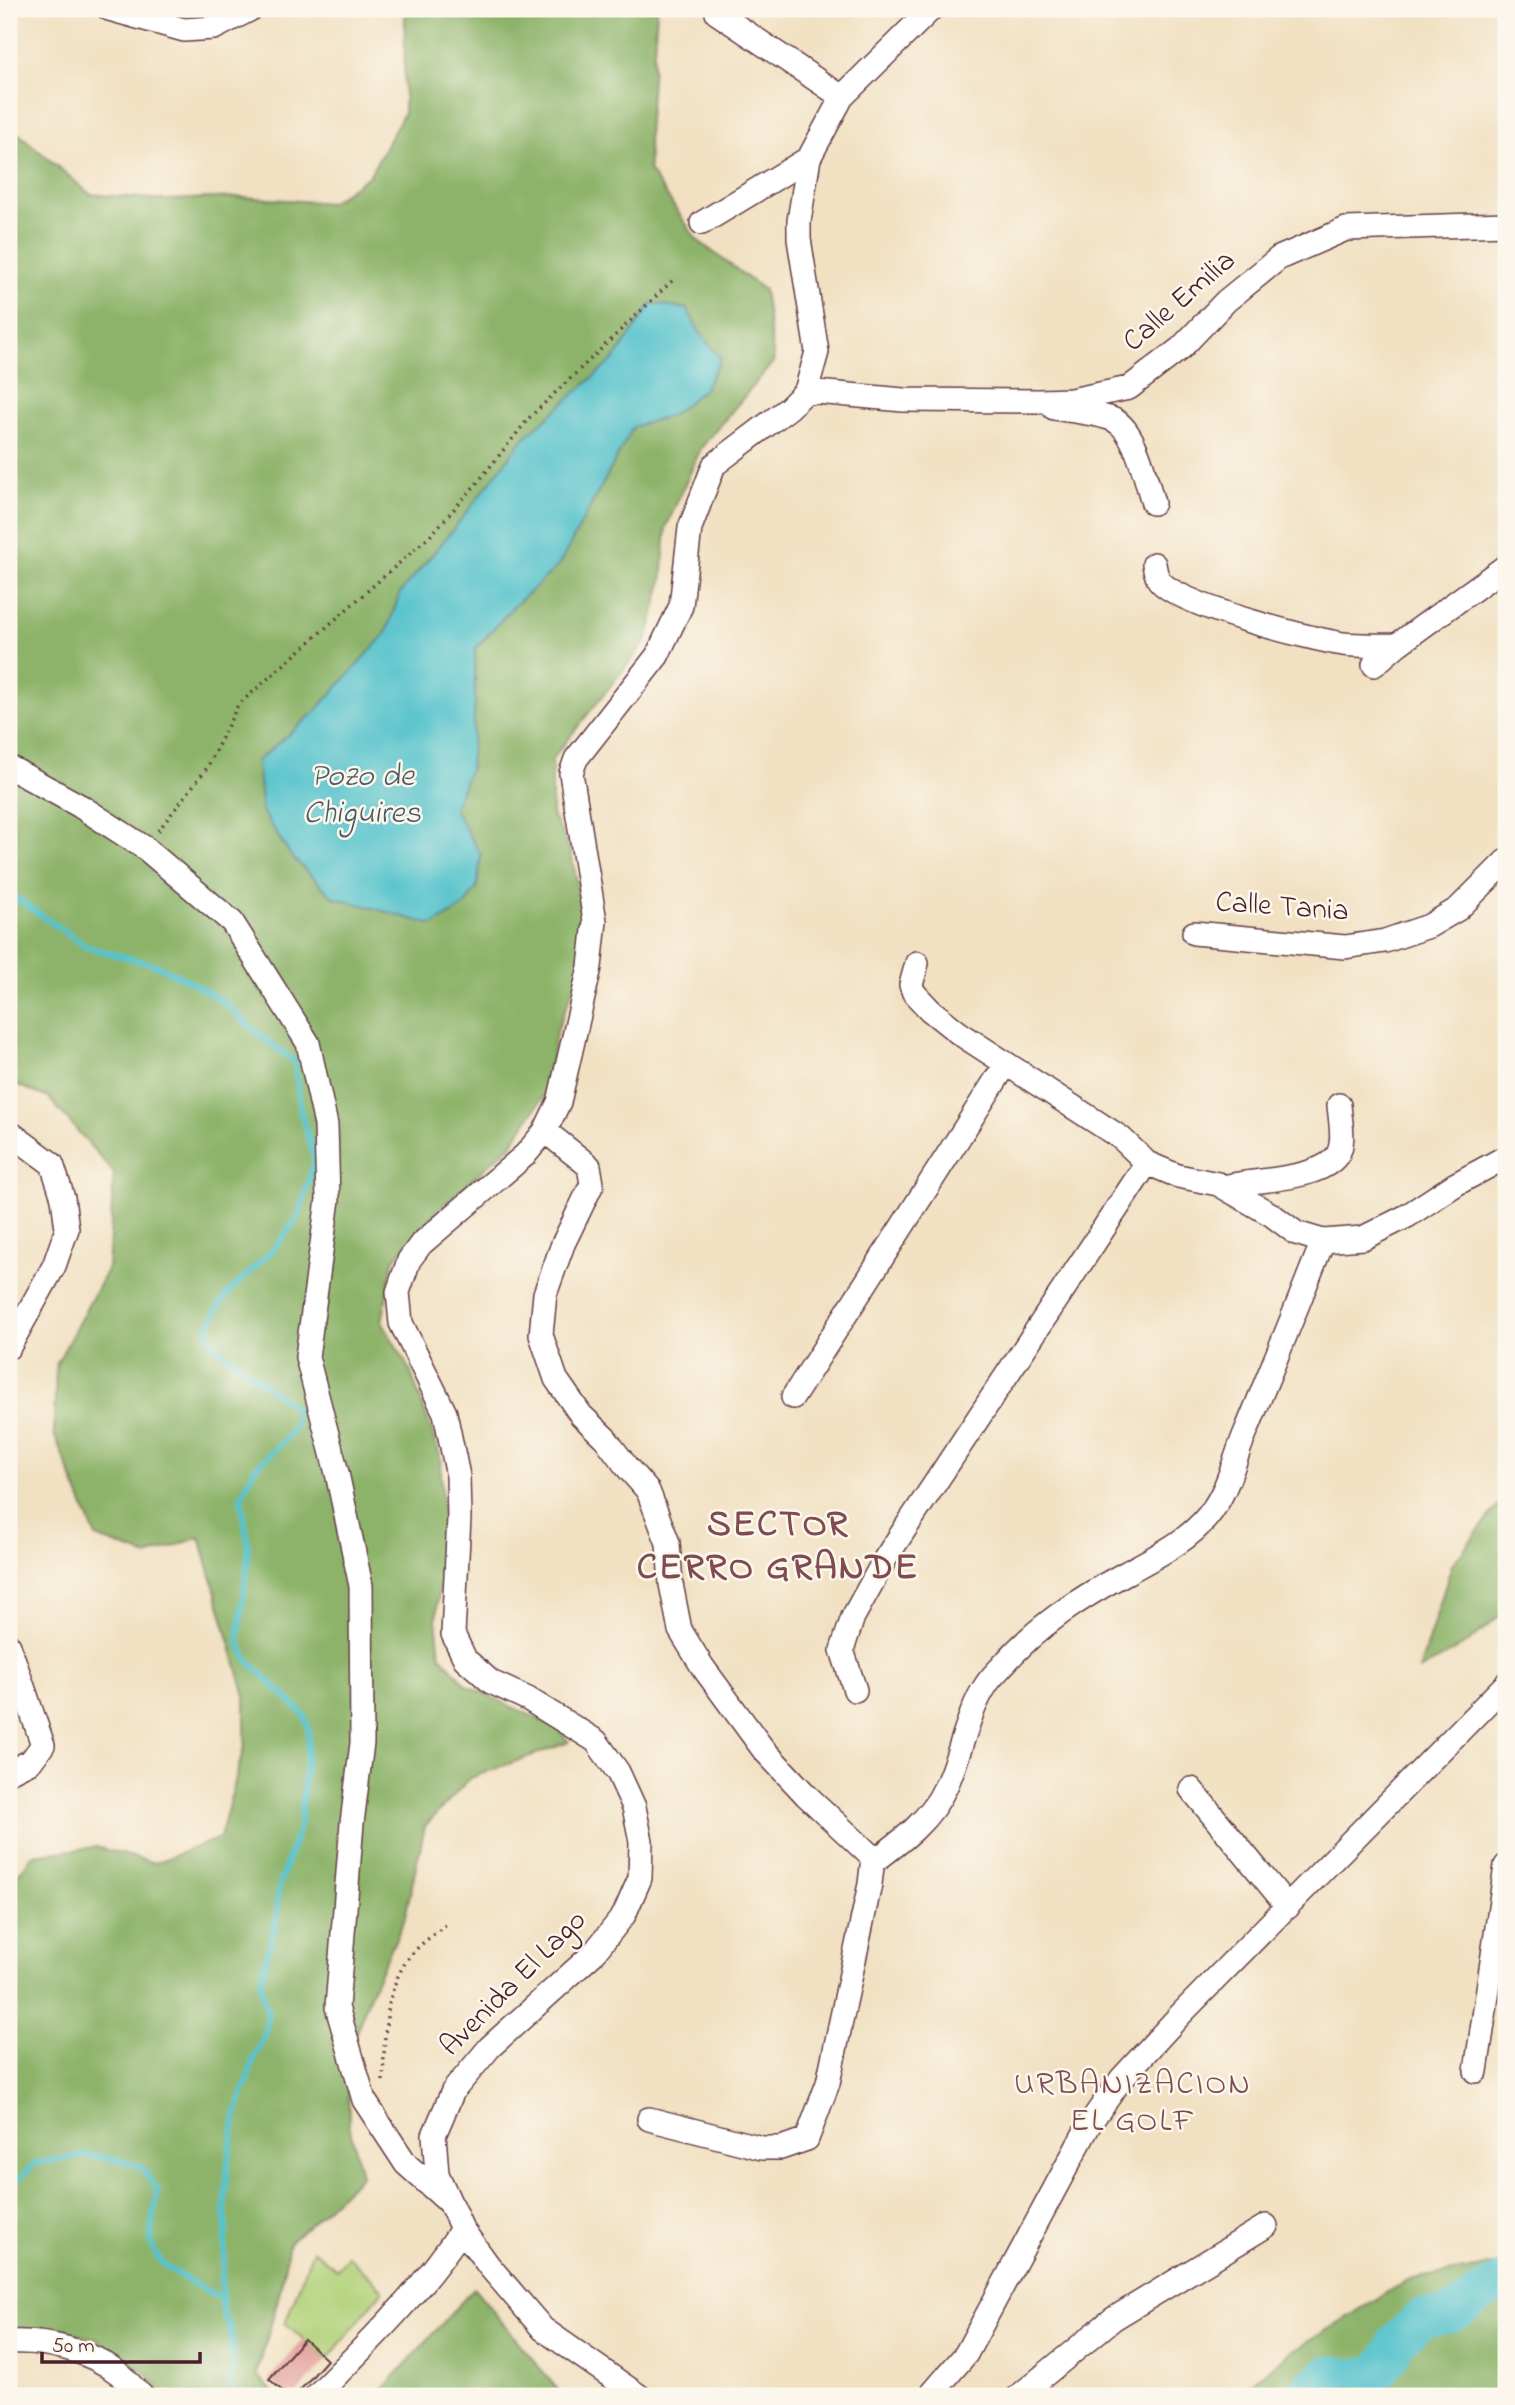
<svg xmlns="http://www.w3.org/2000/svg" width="1515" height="2405" font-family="'Indie Flower',sans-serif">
	<rect width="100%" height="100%" fill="#fbf7ec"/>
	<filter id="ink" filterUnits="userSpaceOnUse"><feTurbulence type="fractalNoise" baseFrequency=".0143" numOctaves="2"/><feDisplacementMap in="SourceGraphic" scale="14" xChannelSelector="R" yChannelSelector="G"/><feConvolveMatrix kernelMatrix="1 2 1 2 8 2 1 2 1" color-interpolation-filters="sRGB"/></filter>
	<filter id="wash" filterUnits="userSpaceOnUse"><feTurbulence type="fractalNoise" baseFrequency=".00686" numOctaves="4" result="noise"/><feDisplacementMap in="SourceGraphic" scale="28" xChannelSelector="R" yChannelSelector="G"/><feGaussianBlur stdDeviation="1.57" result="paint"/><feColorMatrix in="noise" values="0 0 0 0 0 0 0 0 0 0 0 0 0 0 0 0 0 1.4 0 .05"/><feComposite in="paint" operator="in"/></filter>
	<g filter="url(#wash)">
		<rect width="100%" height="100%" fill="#f1e0c1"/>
		<!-- green -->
		<path fill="#b1d179" stroke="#7e7852" stroke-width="2" d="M 313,2250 L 337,2269 L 348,2256 L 383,2290 L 327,2360 L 285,2323 Z"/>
		<!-- forest -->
		<path fill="#8cb369" stroke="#6b694a" stroke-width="2" d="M 405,9 L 657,9 L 648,134 L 649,170 L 697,240 L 764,290 L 774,361 L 701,448 L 666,527 L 662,582 L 647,640 L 552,759 L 552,815 L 570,849 L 581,901 L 580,971 L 556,1033 L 546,1092 L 511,1145 L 435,1212 L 393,1261 L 382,1322 L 410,1370 L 440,1455 L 444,1531 L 436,1620 L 440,1655 L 466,1685 L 557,1728 L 569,1742 L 470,1778 L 425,1826 L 404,1921 L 373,1987 L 348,2054 L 349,2124 L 361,2176 L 289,2243 L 279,2295 L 257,2374 L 276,2396 L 165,2396 L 147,2374 L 96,2338 L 43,2330 L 9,2331 L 9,1886 L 33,1855 L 96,1847 L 155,1863 L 220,1838 L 245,1744 L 245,1696 L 200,1537 L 147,1556 L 96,1537 L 54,1434 L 56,1365 L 108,1268 L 114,1173 L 49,1098 L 9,1082 L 9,131 L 19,134 L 90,194 L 164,200 L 241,197 L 330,203 L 369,176 L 404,113 Z
			M 1506,1495 L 1506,1611 L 1466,1644 L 1419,1670 L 1452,1565 Z
			M 1506,2263 L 1506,2396 L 1235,2396 L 1290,2353 L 1407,2280 Z
			M 474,2288 L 563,2396 L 377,2396 Z"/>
		<!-- water -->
		<path fill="#56c3cc" stroke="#50717c" stroke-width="2" d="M 652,303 L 687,309 L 700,333 L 721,359 L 704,389 L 672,415 L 633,427 L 559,565 L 512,608 L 475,649 L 475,705 L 470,767 L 454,809 L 481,855 L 477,888 L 463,907 L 433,925 L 333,897 L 291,856 L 262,811 L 257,761 L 315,712 L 386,633 L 400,593 L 456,526 L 524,438 L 615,358 Z"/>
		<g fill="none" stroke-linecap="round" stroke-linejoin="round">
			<!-- stream -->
			<path stroke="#56c3cc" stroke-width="6" d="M 9,893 L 87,947 L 156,965 L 191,982 L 225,1003 L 257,1033 L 295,1062 L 301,1113 L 315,1160 L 298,1217 L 274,1249 L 229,1292 L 218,1308 L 207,1331 L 214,1345 L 296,1409 L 295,1426 L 284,1441 L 255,1468 L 241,1498 L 247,1535 L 248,1560 L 238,1641 L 247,1659 L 305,1716 L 309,1733 L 300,1824 L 278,1889 L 277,1916 L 260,1984 L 268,2014 L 265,2034 L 255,2055 L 236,2115 L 228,2162 L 225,2198 L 226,2234 L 221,2292 L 223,2314 L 230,2327 L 233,2362 L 230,2389 L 233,2396
				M 9,2184 L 18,2180 L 35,2163 L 87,2155 L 118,2160 L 141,2167 L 158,2191 C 156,2205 151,2219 151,2234 C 149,2272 199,2280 222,2301"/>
			<!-- river -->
			<path stroke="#56c3cc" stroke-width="38" d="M 1308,2396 L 1310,2389 L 1330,2373 L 1351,2378 L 1377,2374 L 1391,2355 L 1398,2340 L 1423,2317 C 1430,2317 1439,2318 1446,2316 C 1468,2309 1482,2287 1506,2282"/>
		</g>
		<g id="blocks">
			<!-- building -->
			<path fill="#e19995" d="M 304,2339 L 327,2360 L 295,2396 L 288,2396 L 269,2379 Z"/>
		</g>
	</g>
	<g filter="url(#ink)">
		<use href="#blocks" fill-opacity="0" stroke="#633c42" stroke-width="2"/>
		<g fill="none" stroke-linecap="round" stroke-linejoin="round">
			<defs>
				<path id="minor" d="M 109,9 L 184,30 L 214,28 L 251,9
					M 717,13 L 842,97
					M 702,223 L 809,158
					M 806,391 L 903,400 L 1039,401 L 1071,400 L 1129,388 L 1181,348 L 1226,301 L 1279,258 L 1346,229 L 1506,224
					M 1054,408 C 1071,411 1099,413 1114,420 C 1136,431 1146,480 1153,503
					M 1154,564 C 1155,569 1156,576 1159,580 C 1176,605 1310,639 1343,644 C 1360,646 1379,645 1397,645
					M 1374,665 L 1397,645 L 1506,566
					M 9,767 L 80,806 L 145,848 L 232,922 L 308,1043 L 326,1125 L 328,1199 L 307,1357 L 337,1473 L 361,1586 L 362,1743 L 352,1823 L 337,2007 L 364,2100 L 406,2164 L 444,2198
					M 1194,933 L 1345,947 L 1385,941 L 1429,926 L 1458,909 L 1506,861
					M 917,963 L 911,985 L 914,993 L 930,1010 L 959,1033 L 1121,1138 L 1147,1163 L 1178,1176 L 1218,1184 L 1272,1215 L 1296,1233 L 1323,1241 L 1363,1238 L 1407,1216 L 1456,1184 L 1506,1157
					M 545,1131 L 589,1166 L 592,1184 L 563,1244 L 545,1294 L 541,1335 L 556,1379 L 581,1415 L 605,1438 L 626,1466 L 648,1491 L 668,1543 L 671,1584 L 680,1630 L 702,1666 L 763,1749 L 806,1795 L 873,1858
					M 9,1132 L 52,1164 L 63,1198 L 67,1229 L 54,1266 L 9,1347
					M 1224,1187 C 1251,1179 1331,1181 1340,1149 C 1344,1137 1340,1118 1339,1105
					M 793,1397 L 1006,1064
					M 9,1646 L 43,1745 L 31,1761 L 9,1772
					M 855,1690 L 842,1650 L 853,1617 L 885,1559 L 1147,1163
					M 1191,1789 L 1288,1907
					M 873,1858 L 876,1860 C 903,1840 930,1820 945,1788 C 960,1758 967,1713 986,1685 C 991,1677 998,1671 1003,1665 C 1038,1625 1080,1598 1126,1573 C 1155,1557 1187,1542 1208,1516 C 1229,1490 1234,1458 1247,1429 C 1273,1366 1298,1304 1323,1241
					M 1476,2071 L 1506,1866
					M 649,2119 L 762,2148 L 781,2148 L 807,2139 L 828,2083 L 870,1884 L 873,1858
					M 462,2229 L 489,2266 L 543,2329 L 639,2396
					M 9,2342 C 44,2340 90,2350 118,2373 C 127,2380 134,2389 142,2396
					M 316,2396 C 368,2343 422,2291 462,2229 L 437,2174 L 434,2135 L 453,2091 L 490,2047 L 593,1954 L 624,1915 L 640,1878 L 641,1841 L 634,1807 L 618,1772 L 596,1741 L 528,1699 L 491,1682 L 465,1659 L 453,1634 L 459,1518 L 458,1476 L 445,1413 L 401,1323 L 398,1292 L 409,1260 L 421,1244 L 525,1155 L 545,1131 L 559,1102 L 590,967 L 595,921 L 571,773 L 576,759 L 657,656 L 681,606 L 690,528 L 714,465 L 789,408 L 806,391 L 817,352 L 799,239 L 799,221 L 809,158 L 842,97 L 931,9
					M 930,2396 L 966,2354 L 1090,2123 L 1122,2078 L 1181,2014 L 1506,1684
					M 1019,2396 L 1113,2319 L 1266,2226"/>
			</defs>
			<!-- minor casing -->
			<use href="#minor" stroke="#633c42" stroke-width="26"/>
			<!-- path -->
			<path stroke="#633c42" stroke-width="3.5" stroke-dasharray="2 5" stroke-linecap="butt" d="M 158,831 L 207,768 L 238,705 L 431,535 L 478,482 L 529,418 L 674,279
				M 383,2081 C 385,2040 383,1989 411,1955 C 421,1943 436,1933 448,1923"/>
			<!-- minor -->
			<use href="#minor" stroke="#fff" stroke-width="23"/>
		</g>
	</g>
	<g text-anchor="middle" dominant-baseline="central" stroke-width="5" stroke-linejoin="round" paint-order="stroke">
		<!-- street labels -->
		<g font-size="30" fill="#4a1f2b" stroke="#fbf7ec">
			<text transform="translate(1180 302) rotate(-41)">Calle Emilia</text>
			<text transform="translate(1282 908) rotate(4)">Calle Tania</text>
			<text transform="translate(514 1984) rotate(-45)">Avenida El Lago</text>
		</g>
		<!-- water labels -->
		<g font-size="32" font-style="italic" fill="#4e5863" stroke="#fbf7ec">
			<text x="362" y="777">Pozo de<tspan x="362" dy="37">Chiguires</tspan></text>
		</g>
		<!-- neighbourhood labels -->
		<g font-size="32" letter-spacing="2" fill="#7f4a50" stroke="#fbf7ec">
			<text x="1133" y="2085">URBANIZACION<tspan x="1133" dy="37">EL GOLF</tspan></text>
		</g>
		<!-- district labels -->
		<g font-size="37" font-weight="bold" letter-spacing="2" fill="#7f4a50" stroke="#fbf7ec">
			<text x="778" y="1526">SECTOR<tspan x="778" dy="43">CERRO GRANDE</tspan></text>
		</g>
	</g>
	<!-- margin -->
	<rect width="1515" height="2405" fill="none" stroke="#fbf7ec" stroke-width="35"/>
	<!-- scale -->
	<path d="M42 2352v10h158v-10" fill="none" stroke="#4a1f2b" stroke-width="3.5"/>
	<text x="52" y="2352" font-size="21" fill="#4a1f2b" stroke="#fbf7ec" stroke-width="5" paint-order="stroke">50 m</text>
</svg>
